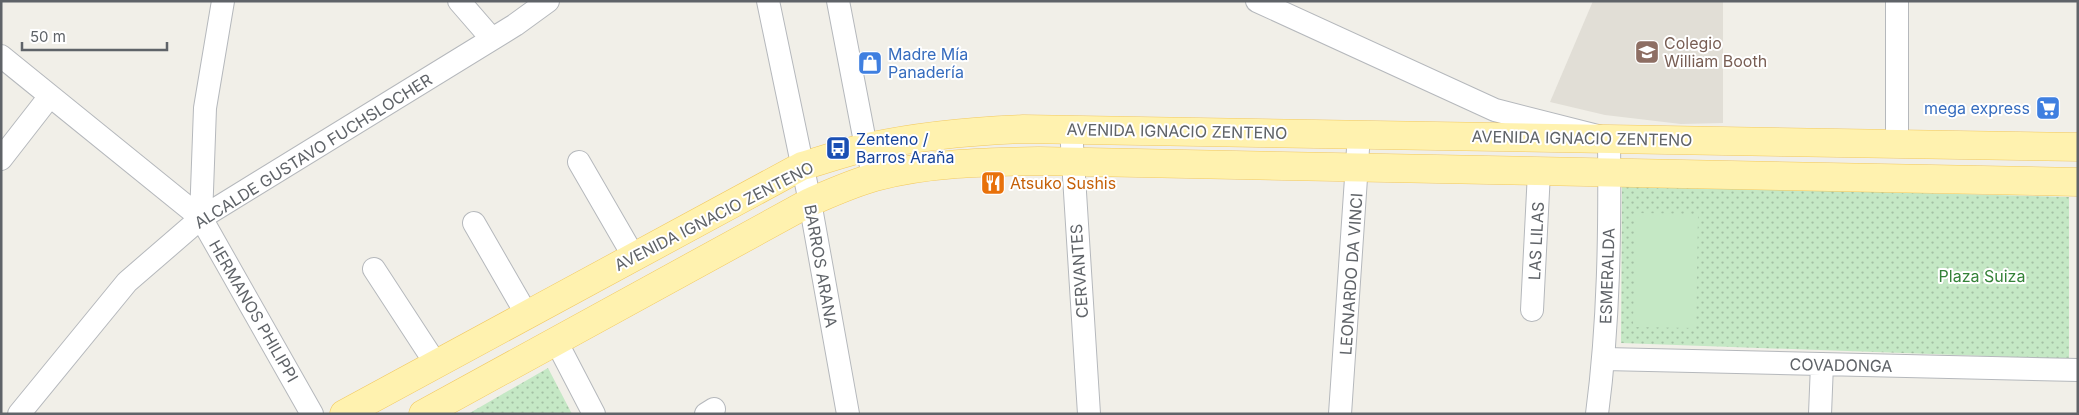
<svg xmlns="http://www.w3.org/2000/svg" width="2079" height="415" font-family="Inter,sans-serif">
	<defs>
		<pattern id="grass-dots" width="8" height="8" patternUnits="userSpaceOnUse" patternTransform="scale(1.25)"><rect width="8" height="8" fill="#c5e8c5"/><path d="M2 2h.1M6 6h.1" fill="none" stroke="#a3c0a4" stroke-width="1.8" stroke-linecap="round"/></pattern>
	</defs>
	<rect width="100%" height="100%" fill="#f1efe8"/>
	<!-- education -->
	<path fill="#e1ded6" d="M 1593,1 L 1723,1 L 1723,123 L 1681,124 L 1605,115 L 1550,102 Z"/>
	<!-- grass -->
	<path fill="url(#grass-dots)" d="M 1622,185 L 2069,197 L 2069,359 L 1621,343 Z
		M 548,368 L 572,414 L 468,414 Z"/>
	<!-- garden -->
	<path fill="#c5e8c5" d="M 1636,213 L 1698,214 L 1696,328 L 1633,327 Z"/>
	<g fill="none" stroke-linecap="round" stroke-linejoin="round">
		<defs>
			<path id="minor" d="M 223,1 L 205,108 L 201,218 L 312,414
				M 459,1 L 492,39
				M 768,1 L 810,202 L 848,414
				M 838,1 L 866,147 L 874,177
				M 1257,1 L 1495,110 L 1609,139 C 1610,230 1609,323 1597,414
				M 1897,1 L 1897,144
				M 1,56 L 201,218
				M 1071,129 L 1089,414
				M 1,159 L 50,96
				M 579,162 L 634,257
				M 474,223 L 527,315
				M 374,269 L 436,364
				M 1532,310 L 1539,172
				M 556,341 L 594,414
				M 1605,359 L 2078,370
				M 19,414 L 127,282 L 201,218 L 515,25 L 548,1
				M 706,414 L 714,409
				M 1340,414 L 1359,134
				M 1820,414 L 1822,364"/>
			<path id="major" d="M 344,414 L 802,166 C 824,160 845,152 868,147 C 919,136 971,131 1023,129 L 2078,147
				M 423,414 L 810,202 C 831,193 853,183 875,177 C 928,163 984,162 1039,161 L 2078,182"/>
		</defs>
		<!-- minor casing -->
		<use href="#minor" stroke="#b5b8bc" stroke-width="24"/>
		<!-- major casing -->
		<use href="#major" stroke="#f2c960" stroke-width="29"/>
		<!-- minor -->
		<use href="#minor" stroke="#fff" stroke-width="22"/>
		<!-- major -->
		<use href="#major" stroke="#fff2af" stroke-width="28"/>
	</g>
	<!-- icons -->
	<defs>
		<symbol id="school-square" viewBox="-11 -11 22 22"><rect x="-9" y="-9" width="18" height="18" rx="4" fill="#8d6e63" stroke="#fff"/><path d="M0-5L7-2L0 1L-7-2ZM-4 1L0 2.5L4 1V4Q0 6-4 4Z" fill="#fff"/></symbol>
		<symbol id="shop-square" viewBox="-11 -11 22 22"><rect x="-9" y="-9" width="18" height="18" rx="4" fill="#3f7fe0" stroke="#fff"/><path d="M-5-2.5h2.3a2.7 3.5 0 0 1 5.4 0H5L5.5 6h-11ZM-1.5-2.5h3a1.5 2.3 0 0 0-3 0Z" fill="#fff"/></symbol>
		<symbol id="supermarket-square" viewBox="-11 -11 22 22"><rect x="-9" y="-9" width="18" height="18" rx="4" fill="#3f7fe0" stroke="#fff"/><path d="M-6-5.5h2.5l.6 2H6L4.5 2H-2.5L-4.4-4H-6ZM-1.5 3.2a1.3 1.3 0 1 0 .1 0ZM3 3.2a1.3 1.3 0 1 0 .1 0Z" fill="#fff"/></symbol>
		<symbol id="bus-square" viewBox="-11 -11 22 22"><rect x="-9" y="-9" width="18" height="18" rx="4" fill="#1a4fb4" stroke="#fff"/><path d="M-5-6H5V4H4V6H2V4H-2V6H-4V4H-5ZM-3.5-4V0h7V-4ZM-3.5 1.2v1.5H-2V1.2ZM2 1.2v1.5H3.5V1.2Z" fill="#fff"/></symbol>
		<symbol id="restaurant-square" viewBox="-11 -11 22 22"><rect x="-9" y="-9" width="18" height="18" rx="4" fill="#e8710a" stroke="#fff"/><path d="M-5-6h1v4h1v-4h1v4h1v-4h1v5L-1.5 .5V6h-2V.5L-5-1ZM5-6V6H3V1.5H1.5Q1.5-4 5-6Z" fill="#fff"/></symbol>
	</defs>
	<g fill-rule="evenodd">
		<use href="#school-square" x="1633" y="38" width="28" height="28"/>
		<use href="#shop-square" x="856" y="49" width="28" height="28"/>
		<use href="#supermarket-square" x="2034" y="94" width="28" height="28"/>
		<use href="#bus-square" x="824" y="134" width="28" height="28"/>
		<use href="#restaurant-square" x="979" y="169" width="28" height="28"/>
	</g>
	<g text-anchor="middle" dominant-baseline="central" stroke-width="4" stroke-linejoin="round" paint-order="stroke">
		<!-- education labels -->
		<g font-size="16" fill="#785e54" stroke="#fff" text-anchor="start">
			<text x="1664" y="43">Colegio<tspan x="1664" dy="18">William Booth</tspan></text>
		</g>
		<!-- shop labels -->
		<g font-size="16" fill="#366cbe" stroke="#fff" text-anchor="start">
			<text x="888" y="54">Madre Mía<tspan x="888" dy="18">Panadería</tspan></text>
			<text x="2030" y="108" text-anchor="end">mega express</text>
		</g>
		<!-- street labels -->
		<g font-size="16" fill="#5f6368" stroke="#fff">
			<text transform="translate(1177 131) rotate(1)">AVENIDA IGNACIO ZENTENO</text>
			<text transform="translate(1582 138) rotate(1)">AVENIDA IGNACIO ZENTENO</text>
			<text transform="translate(313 151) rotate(-32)">ALCALDE GUSTAVO FUCHSLOCHER</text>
			<text transform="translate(714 216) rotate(-27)">AVENIDA IGNACIO ZENTENO</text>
			<text transform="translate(1536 241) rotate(-87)">LAS LILAS</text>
			<text transform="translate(821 266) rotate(80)">BARROS ARANA</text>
			<text transform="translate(1079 271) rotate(-94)">CERVANTES</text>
			<text transform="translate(1351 274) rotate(-86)">LEONARDO DA VINCI</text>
			<text transform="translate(1607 276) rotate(-88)">ESMERALDA</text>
			<text transform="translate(254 311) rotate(60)">HERMANOS PHILIPPI</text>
			<text transform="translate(1841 365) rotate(1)">COVADONGA</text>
		</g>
		<!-- transit labels -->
		<g font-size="16" fill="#164399" stroke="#fff" text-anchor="start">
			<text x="856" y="139">Zenteno /<tspan x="856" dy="18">Barros Araña</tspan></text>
		</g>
		<!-- food labels -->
		<g font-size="16" fill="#c56008" stroke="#fff" text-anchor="start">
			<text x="1010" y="183">Atsuko Sushis</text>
		</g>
		<!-- park labels -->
		<g font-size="16" fill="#348238" stroke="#fff">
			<text x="1982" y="276">Plaza Suiza</text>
		</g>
	</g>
	<!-- border -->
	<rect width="2079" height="415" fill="none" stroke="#5f6368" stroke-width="5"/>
	<!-- scale -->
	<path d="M22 42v8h145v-8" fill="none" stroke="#5f6368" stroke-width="2.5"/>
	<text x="30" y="42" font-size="15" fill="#5f6368" stroke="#ffffff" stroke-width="4" paint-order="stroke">50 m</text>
</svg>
